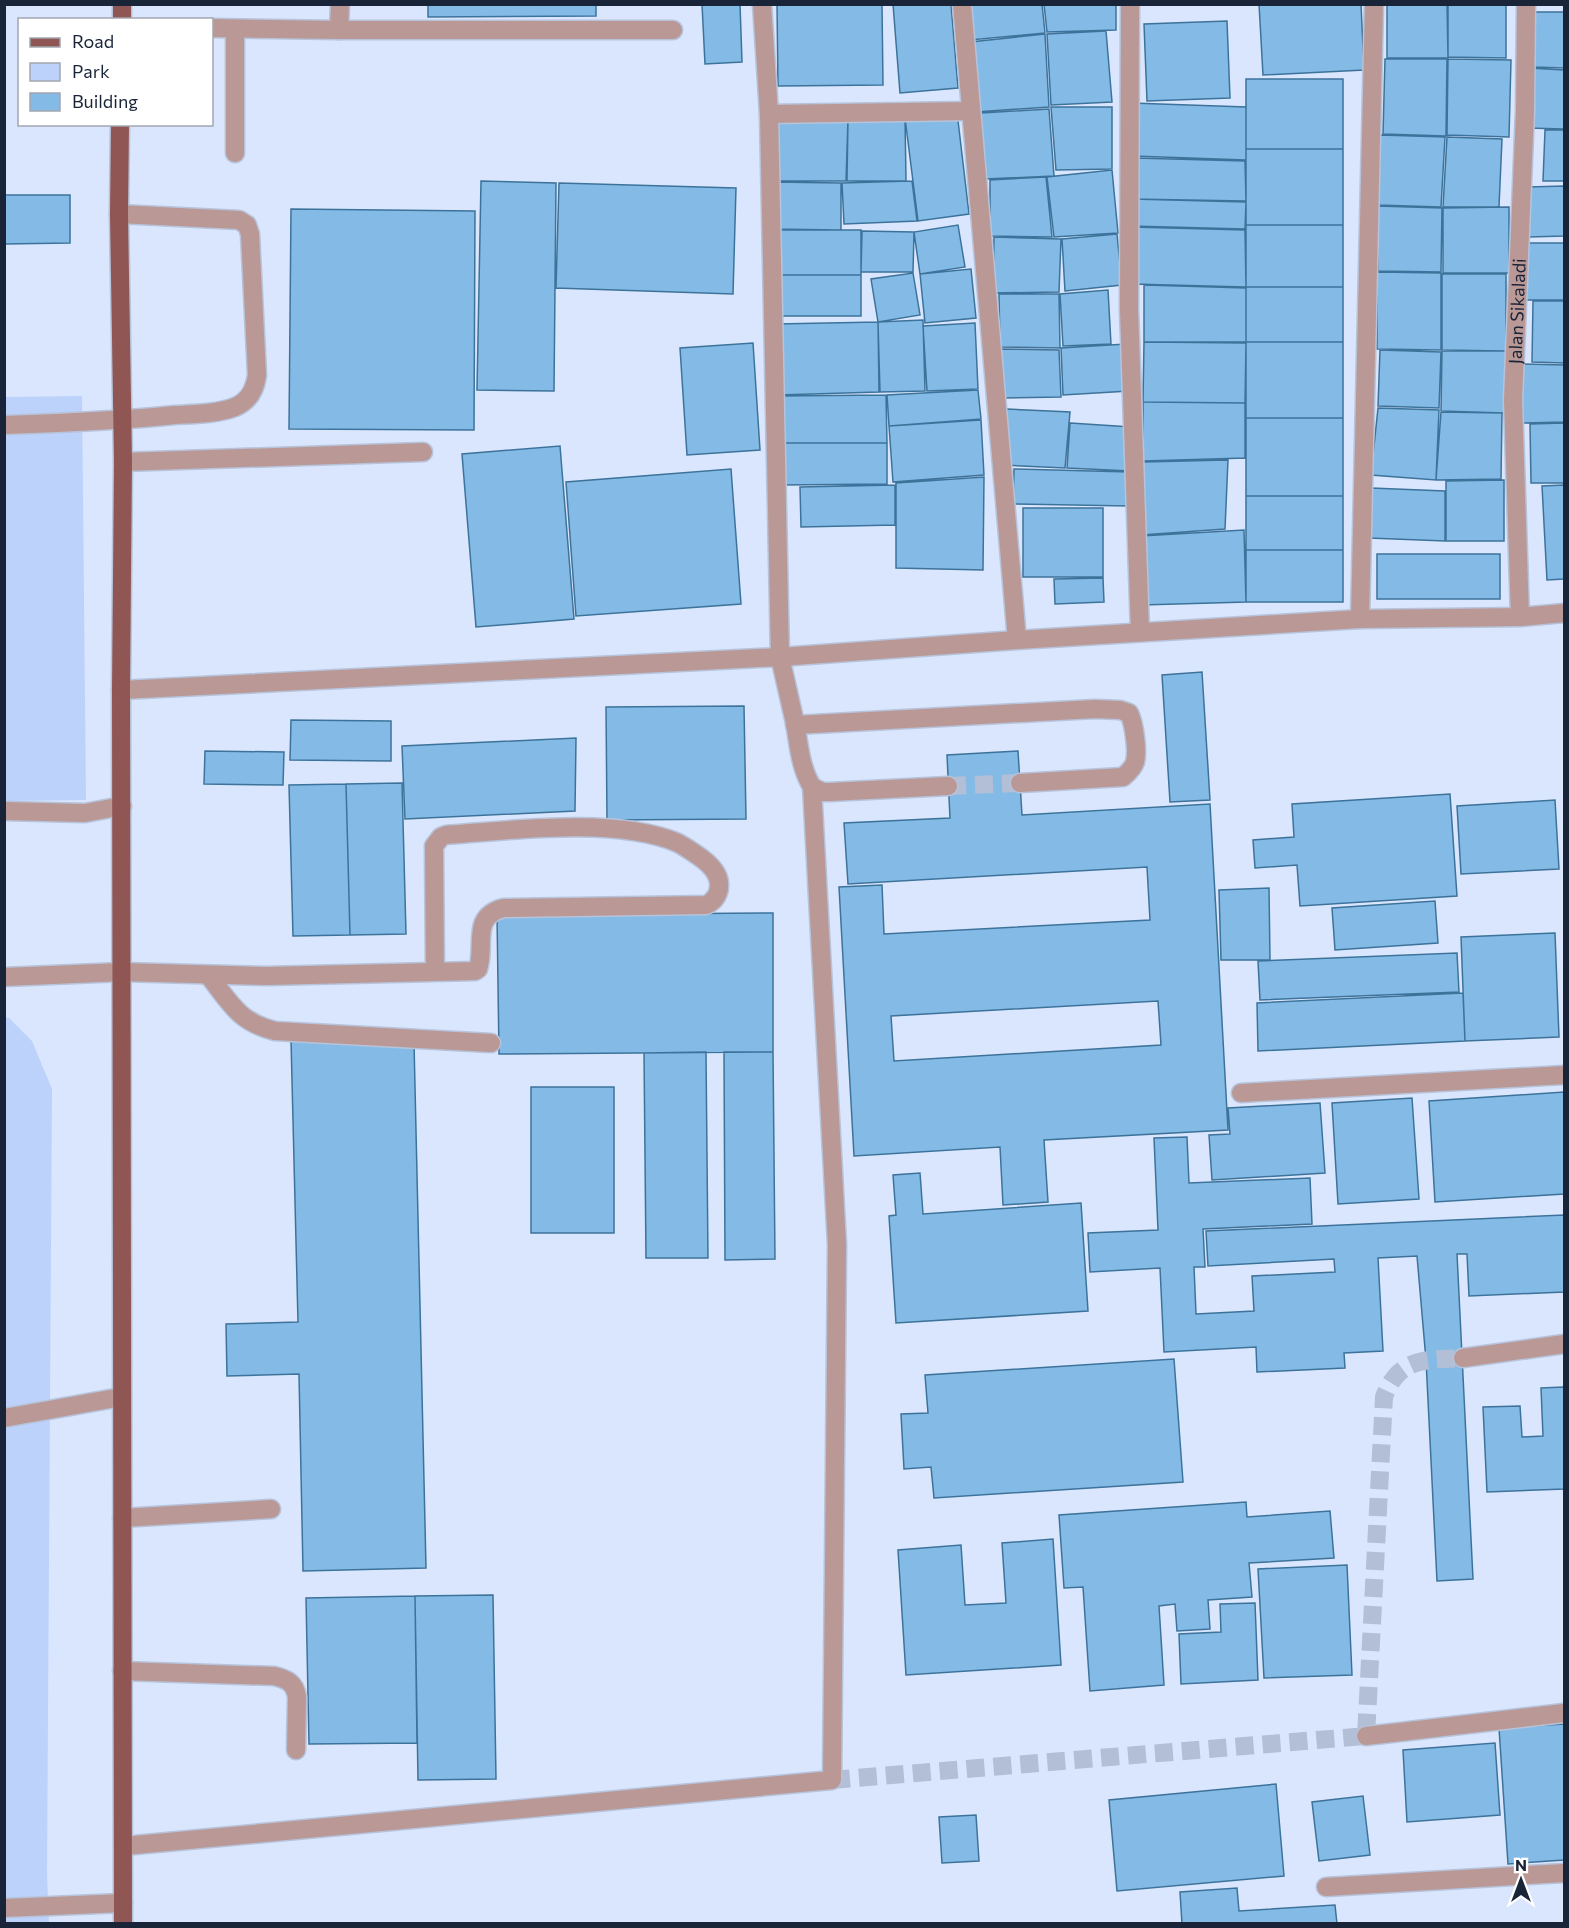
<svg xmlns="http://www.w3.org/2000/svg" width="1569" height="1928" font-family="Commissioner,sans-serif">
	<rect width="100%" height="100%" fill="#dae6fd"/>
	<!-- green -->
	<path fill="#bcd2fb" d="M 82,396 L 86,800 L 5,801 L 4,397 Z
		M 4,1017 L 9,1018 L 32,1041 L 52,1089 L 47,1875 L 49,1923 L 5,1923 Z"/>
	<!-- building -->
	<path fill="#84bbe6" stroke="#3d739a" stroke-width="1.5" fill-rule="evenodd" d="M 428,4 L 596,4 L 596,16 L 428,17 Z
		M 702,4 L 740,4 L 742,62 L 705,64 Z
		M 777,4 L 882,4 L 883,85 L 778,86 Z
		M 893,4 L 951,4 L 958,88 L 900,93 Z
		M 967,4 L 1042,4 L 1045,33 L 970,40 Z
		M 1044,4 L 1116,4 L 1116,30 L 1047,32 Z
		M 1259,4 L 1361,4 L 1364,70 L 1263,75 Z
		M 1387,4 L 1447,4 L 1448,58 L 1387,58 Z
		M 1448,4 L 1506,4 L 1506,58 L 1448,57 Z
		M 1535,12 L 1564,12 L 1564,68 L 1534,67 Z
		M 1227,21 L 1230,98 L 1147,101 L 1144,24 Z
		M 1106,31 L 1112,102 L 1051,105 L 1047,34 Z
		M 1045,34 L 1049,107 L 975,112 L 970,42 Z
		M 1385,59 L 1447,59 L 1446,136 L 1383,134 Z
		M 1448,59 L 1511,60 L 1509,137 L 1447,135 Z
		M 1529,68 L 1564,70 L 1564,129 L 1527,128 Z
		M 1246,79 L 1343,79 L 1343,149 L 1246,149 Z
		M 1131,103 L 1246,107 L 1246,160 L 1133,156 Z
		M 1051,107 L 1112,107 L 1112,169 L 1056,170 Z
		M 1049,109 L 1054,176 L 984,179 L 981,113 Z
		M 957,112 L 969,214 L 918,221 L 905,118 Z
		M 773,118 L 848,119 L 846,181 L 772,181 Z
		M 905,118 L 906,181 L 847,181 L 848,119 Z
		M 1545,130 L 1564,130 L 1564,181 L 1543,181 Z
		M 1380,135 L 1445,137 L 1441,207 L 1377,205 Z
		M 1447,137 L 1502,139 L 1499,207 L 1443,207 Z
		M 1246,149 L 1343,149 L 1343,225 L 1246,225 Z
		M 1135,158 L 1245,161 L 1246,201 L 1131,199 Z
		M 1112,170 L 1118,233 L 1054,237 L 1047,177 Z
		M 1046,177 L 1052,237 L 990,236 L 990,180 Z
		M 481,181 L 556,183 L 554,391 L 477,390 Z
		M 912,181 L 917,221 L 844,224 L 842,183 Z
		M 772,182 L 841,183 L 841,230 L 771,229 Z
		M 559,183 L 736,188 L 733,294 L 556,288 Z
		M 1564,186 L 1564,236 L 1529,237 L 1528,187 Z
		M 4,195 L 70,195 L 70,243 L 4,244 Z
		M 1131,199 L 1246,202 L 1245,229 L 1130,226 Z
		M 1377,206 L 1442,208 L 1441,272 L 1378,271 Z
		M 1509,207 L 1509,273 L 1443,273 L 1443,208 Z
		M 291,209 L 475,211 L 474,430 L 289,429 Z
		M 958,225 L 965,267 L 920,274 L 914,232 Z
		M 1246,225 L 1343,225 L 1343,287 L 1246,287 Z
		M 1131,227 L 1245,230 L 1246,287 L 1132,284 Z
		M 780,230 L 861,230 L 861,275 L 780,275 Z
		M 862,231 L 914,232 L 913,272 L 861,272 Z
		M 1117,234 L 1122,285 L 1065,291 L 1062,239 Z
		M 994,237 L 1061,239 L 1059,292 L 993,293 Z
		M 1523,243 L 1564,243 L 1564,300 L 1522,300 Z
		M 971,269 L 976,318 L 925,323 L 920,274 Z
		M 1377,272 L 1441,273 L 1441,350 L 1377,349 Z
		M 913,273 L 920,315 L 878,322 L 871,279 Z
		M 1442,274 L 1506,274 L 1506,351 L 1442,350 Z
		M 780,275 L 861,275 L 861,316 L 780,316 Z
		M 1144,285 L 1246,288 L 1246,342 L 1144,342 Z
		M 1246,287 L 1343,287 L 1343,342 L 1246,342 Z
		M 1108,290 L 1111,344 L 1063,346 L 1060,294 Z
		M 999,294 L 1059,294 L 1060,348 L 1000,347 Z
		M 1533,301 L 1564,301 L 1564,363 L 1532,362 Z
		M 923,320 L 925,391 L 880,392 L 878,322 Z
		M 878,322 L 879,392 L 778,395 L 776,324 Z
		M 975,323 L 978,389 L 927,391 L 923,326 Z
		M 1144,342 L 1246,343 L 1245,403 L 1143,402 Z
		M 1246,342 L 1343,342 L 1343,418 L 1246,418 Z
		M 753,343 L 760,450 L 687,455 L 680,348 Z
		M 1126,344 L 1129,391 L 1063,395 L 1061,348 Z
		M 1000,349 L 1059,350 L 1061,397 L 1001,398 Z
		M 1380,350 L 1441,352 L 1439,408 L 1378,406 Z
		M 1442,351 L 1506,351 L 1504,413 L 1441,411 Z
		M 1521,364 L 1564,365 L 1564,422 L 1521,423 Z
		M 978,390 L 981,419 L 889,426 L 887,395 Z
		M 886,395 L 887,443 L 779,443 L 778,396 Z
		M 1143,402 L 1245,403 L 1245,458 L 1143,461 Z
		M 1378,408 L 1439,410 L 1436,480 L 1371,475 Z
		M 1006,409 L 1070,412 L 1065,468 L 1003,465 Z
		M 1441,412 L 1502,413 L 1501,479 L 1436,480 Z
		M 1246,418 L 1343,418 L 1343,496 L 1246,496 Z
		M 981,420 L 984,475 L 893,482 L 889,426 Z
		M 1070,423 L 1131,427 L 1130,471 L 1067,468 Z
		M 1564,423 L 1564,483 L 1531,483 L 1530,424 Z
		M 779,443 L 887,443 L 887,484 L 779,485 Z
		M 560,446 L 574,619 L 476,627 L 462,454 Z
		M 1228,460 L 1225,529 L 1141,535 L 1143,462 Z
		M 731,469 L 741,604 L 576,616 L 566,482 Z
		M 1014,469 L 1130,472 L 1129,506 L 1013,504 Z
		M 984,477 L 983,570 L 896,568 L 896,483 Z
		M 1504,480 L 1504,541 L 1446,541 L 1446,481 Z
		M 895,485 L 895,525 L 801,527 L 800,487 Z
		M 1564,485 L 1564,579 L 1547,580 L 1542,486 Z
		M 1371,488 L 1445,491 L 1445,541 L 1369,538 Z
		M 1246,496 L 1343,496 L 1343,550 L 1246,550 Z
		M 1023,508 L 1103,508 L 1103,577 L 1023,577 Z
		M 1244,530 L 1246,602 L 1142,605 L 1141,536 Z
		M 1246,550 L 1343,550 L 1343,602 L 1246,602 Z
		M 1377,554 L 1500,554 L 1500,599 L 1377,599 Z
		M 1103,578 L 1104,602 L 1055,604 L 1054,579 Z
		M 1202,672 L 1210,800 L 1170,802 L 1162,675 Z
		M 744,706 L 746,819 L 607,820 L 606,707 Z
		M 291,720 L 391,721 L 391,761 L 290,760 Z
		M 576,738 L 575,811 L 405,819 L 402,746 Z
		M 205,751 L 284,752 L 283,785 L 204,784 Z
		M 1018,751 L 1022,815 L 1210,804 L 1228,1130 L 1044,1140 L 1048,1202 L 1003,1205 L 1000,1147 L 854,1156 L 839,887 L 882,885 L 884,934 L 1150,920 L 1147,867 L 848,884 L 844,823 L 950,818 L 947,755 ZM 1158,1001 L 1161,1045 L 894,1061 L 891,1016 Z
		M 402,783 L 406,934 L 350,935 L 346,784 Z
		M 346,784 L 350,935 L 293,936 L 289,785 Z
		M 1450,794 L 1457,896 L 1300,906 L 1297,865 L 1255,868 L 1253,840 L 1294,837 L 1292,804 Z
		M 1555,800 L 1559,869 L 1461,874 L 1457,806 Z
		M 1269,888 L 1270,960 L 1221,960 L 1219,890 Z
		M 1435,901 L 1438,943 L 1335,950 L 1332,908 Z
		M 773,913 L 773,1052 L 499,1054 L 497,915 Z
		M 1555,933 L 1559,1037 L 1465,1041 L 1461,937 Z
		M 1457,953 L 1459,992 L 1260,1000 L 1258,961 Z
		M 1463,993 L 1465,1041 L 1258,1051 L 1257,1003 Z
		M 291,1040 L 414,1043 L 426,1568 L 303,1571 L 299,1374 L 227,1376 L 226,1324 L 298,1322 Z
		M 706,1052 L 708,1258 L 646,1258 L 644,1053 Z
		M 724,1052 L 773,1052 L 775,1259 L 725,1260 Z
		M 531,1087 L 614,1087 L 614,1233 L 531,1233 Z
		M 1564,1092 L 1564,1194 L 1435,1202 L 1429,1101 Z
		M 1412,1098 L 1419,1199 L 1338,1204 L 1332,1103 Z
		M 1320,1103 L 1325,1173 L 1212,1180 L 1209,1135 L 1230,1134 L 1228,1108 Z
		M 1187,1137 L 1189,1183 L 1310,1178 L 1312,1224 L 1203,1229 L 1205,1267 L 1194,1267 L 1196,1314 L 1254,1311 L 1252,1276 L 1335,1272 L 1334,1259 L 1208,1266 L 1206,1231 L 1564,1215 L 1564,1292 L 1469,1296 L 1467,1254 L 1457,1254 L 1473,1579 L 1437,1581 L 1426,1360 L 1417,1256 L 1378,1258 L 1383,1351 L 1344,1353 L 1345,1368 L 1257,1372 L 1256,1347 L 1164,1352 L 1160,1268 L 1090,1272 L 1088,1233 L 1158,1230 L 1154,1138 Z
		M 920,1173 L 923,1214 L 1081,1203 L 1088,1311 L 896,1323 L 889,1216 L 896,1215 L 893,1175 Z
		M 1174,1359 L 1183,1482 L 934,1498 L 931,1467 L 904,1469 L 901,1414 L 928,1413 L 925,1375 Z
		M 1564,1387 L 1564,1489 L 1487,1492 L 1483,1407 L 1520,1406 L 1522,1437 L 1543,1436 L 1541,1388 Z
		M 1246,1502 L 1247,1517 L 1330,1511 L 1334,1558 L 1249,1563 L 1252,1597 L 1208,1600 L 1210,1629 L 1177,1631 L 1175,1604 L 1159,1606 L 1164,1685 L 1090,1691 L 1083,1587 L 1064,1588 L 1059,1515 Z
		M 1053,1539 L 1061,1665 L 906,1675 L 898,1550 L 961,1545 L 965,1605 L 1006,1603 L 1002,1543 Z
		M 1347,1565 L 1352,1675 L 1264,1678 L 1258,1569 Z
		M 493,1595 L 496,1779 L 418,1780 L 415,1596 Z
		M 415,1596 L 417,1743 L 309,1744 L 306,1598 Z
		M 1255,1603 L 1258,1680 L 1181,1684 L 1179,1634 L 1221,1632 L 1220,1604 Z
		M 1564,1724 L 1564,1860 L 1508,1864 L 1499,1728 Z
		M 1495,1743 L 1500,1815 L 1407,1822 L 1403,1750 Z
		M 1276,1784 L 1284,1876 L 1117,1891 L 1109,1800 Z
		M 1363,1796 L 1370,1855 L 1319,1861 L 1312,1802 Z
		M 976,1815 L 979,1861 L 942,1863 L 939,1817 Z
		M 1237,1888 L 1239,1911 L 1335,1905 L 1337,1924 L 1182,1924 L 1180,1892 Z"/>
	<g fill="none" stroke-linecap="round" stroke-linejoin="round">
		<!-- minor-tunnel -->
		<path stroke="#b3bfd6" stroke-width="18" stroke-dasharray="18 9" stroke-linecap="butt" d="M 948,786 L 1020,783
			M 832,1780 L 1366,1736 L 1384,1397 C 1399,1357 1425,1360 1463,1358"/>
		<defs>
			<g id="minor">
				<path d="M 340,4 L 339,30 L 673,30"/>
				<path d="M 962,4 L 1017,640"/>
				<path d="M 1130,4 L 1129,309 L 1140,632"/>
				<path d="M 212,28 L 339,30"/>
				<path d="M 769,114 L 971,111"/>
				<path d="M 235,153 L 235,30"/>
				<path d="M 4,425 C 62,423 118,421 175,415 C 194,414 217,414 235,407 C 249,401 255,390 257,375 L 250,234 L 247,225 L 239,220 L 119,214"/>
				<path d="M 123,462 L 423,452"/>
				<path id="s1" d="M 1520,617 L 1513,400 L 1525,111 L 1526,4"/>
				<path d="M 1360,619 L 1374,4"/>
				<path d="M 121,690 L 780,657 L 1017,640 L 1360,619 L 1520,617 L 1564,613"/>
				<path d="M 795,725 L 1095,709 L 1120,710 L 1129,713 C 1134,723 1138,751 1135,762 C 1133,768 1128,773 1123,777 L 1020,783"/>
				<path d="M 812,787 L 823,792 L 830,792 L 948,786"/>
				<path d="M 4,811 L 85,813 L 122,806"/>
				<path d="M 209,976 C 231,1004 239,1022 275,1031 L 491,1043"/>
				<path d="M 4,977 L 122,972 L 267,976 L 475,971 L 478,969 C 486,946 470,916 504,908 L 706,905 C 715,901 720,893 719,883 C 718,871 706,861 697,855 C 691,851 684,846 678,843 C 618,817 511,830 446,835 L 441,837 L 434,846 L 435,971"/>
				<path d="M 1241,1093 L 1564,1075"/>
				<path d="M 1463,1358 L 1564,1344"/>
				<path d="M 4,1418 L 121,1397"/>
				<path d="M 122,1518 L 271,1509"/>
				<path d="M 122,1671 L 274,1676 C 287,1679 295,1683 297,1697 L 296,1750"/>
				<path d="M 1366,1736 L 1564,1713"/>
				<path d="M 124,1846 L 832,1780 L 837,1245 L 812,787 C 800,767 799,745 795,723 C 790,701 785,679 780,657 L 769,114 L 762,4"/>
				<path d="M 1326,1887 L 1564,1873"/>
				<path d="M 4,1908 L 123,1903"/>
			</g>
			<path id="major" d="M 122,4 L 122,20
				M 120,124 L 119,214 L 123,462 L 121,690 L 123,1924"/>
		</defs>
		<!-- minor casing -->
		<use href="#minor" stroke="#b7c3da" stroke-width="21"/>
		<!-- major casing -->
		<use href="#major" stroke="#b7c3da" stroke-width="21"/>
		<!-- minor -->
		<use href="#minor" stroke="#ba9895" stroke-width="18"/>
		<!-- major -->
		<use href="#major" stroke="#905654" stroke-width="18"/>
	</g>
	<g text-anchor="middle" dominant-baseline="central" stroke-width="5" stroke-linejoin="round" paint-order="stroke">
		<!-- street labels -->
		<g font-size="18" fill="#192438" stroke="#fff">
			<text stroke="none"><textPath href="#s1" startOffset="306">Jalan Sikaladi</textPath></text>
		</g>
	</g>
	<!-- border -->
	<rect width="1569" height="1928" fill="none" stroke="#192438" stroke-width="12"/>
	<!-- legend -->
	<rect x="18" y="18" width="195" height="108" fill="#ffffff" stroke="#a3a7af" stroke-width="1.5"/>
	<rect x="30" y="38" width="30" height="9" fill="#905654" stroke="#a3a7af" stroke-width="1.5"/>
	<text x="72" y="48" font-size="18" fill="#192438">Road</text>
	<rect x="30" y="63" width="30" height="18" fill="#bcd2fb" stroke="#a3a7af" stroke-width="1.5"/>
	<text x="72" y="78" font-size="18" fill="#192438">Park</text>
	<rect x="30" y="93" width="30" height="18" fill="#84bbe6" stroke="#a3a7af" stroke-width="1.5"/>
	<text x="72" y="108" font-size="18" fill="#192438">Building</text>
	<!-- north arrow -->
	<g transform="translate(1521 1880)" stroke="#ffffff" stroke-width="4.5" paint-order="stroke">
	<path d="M0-4.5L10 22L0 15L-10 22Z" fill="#192438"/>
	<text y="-9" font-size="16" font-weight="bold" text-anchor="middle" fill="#192438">N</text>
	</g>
</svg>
